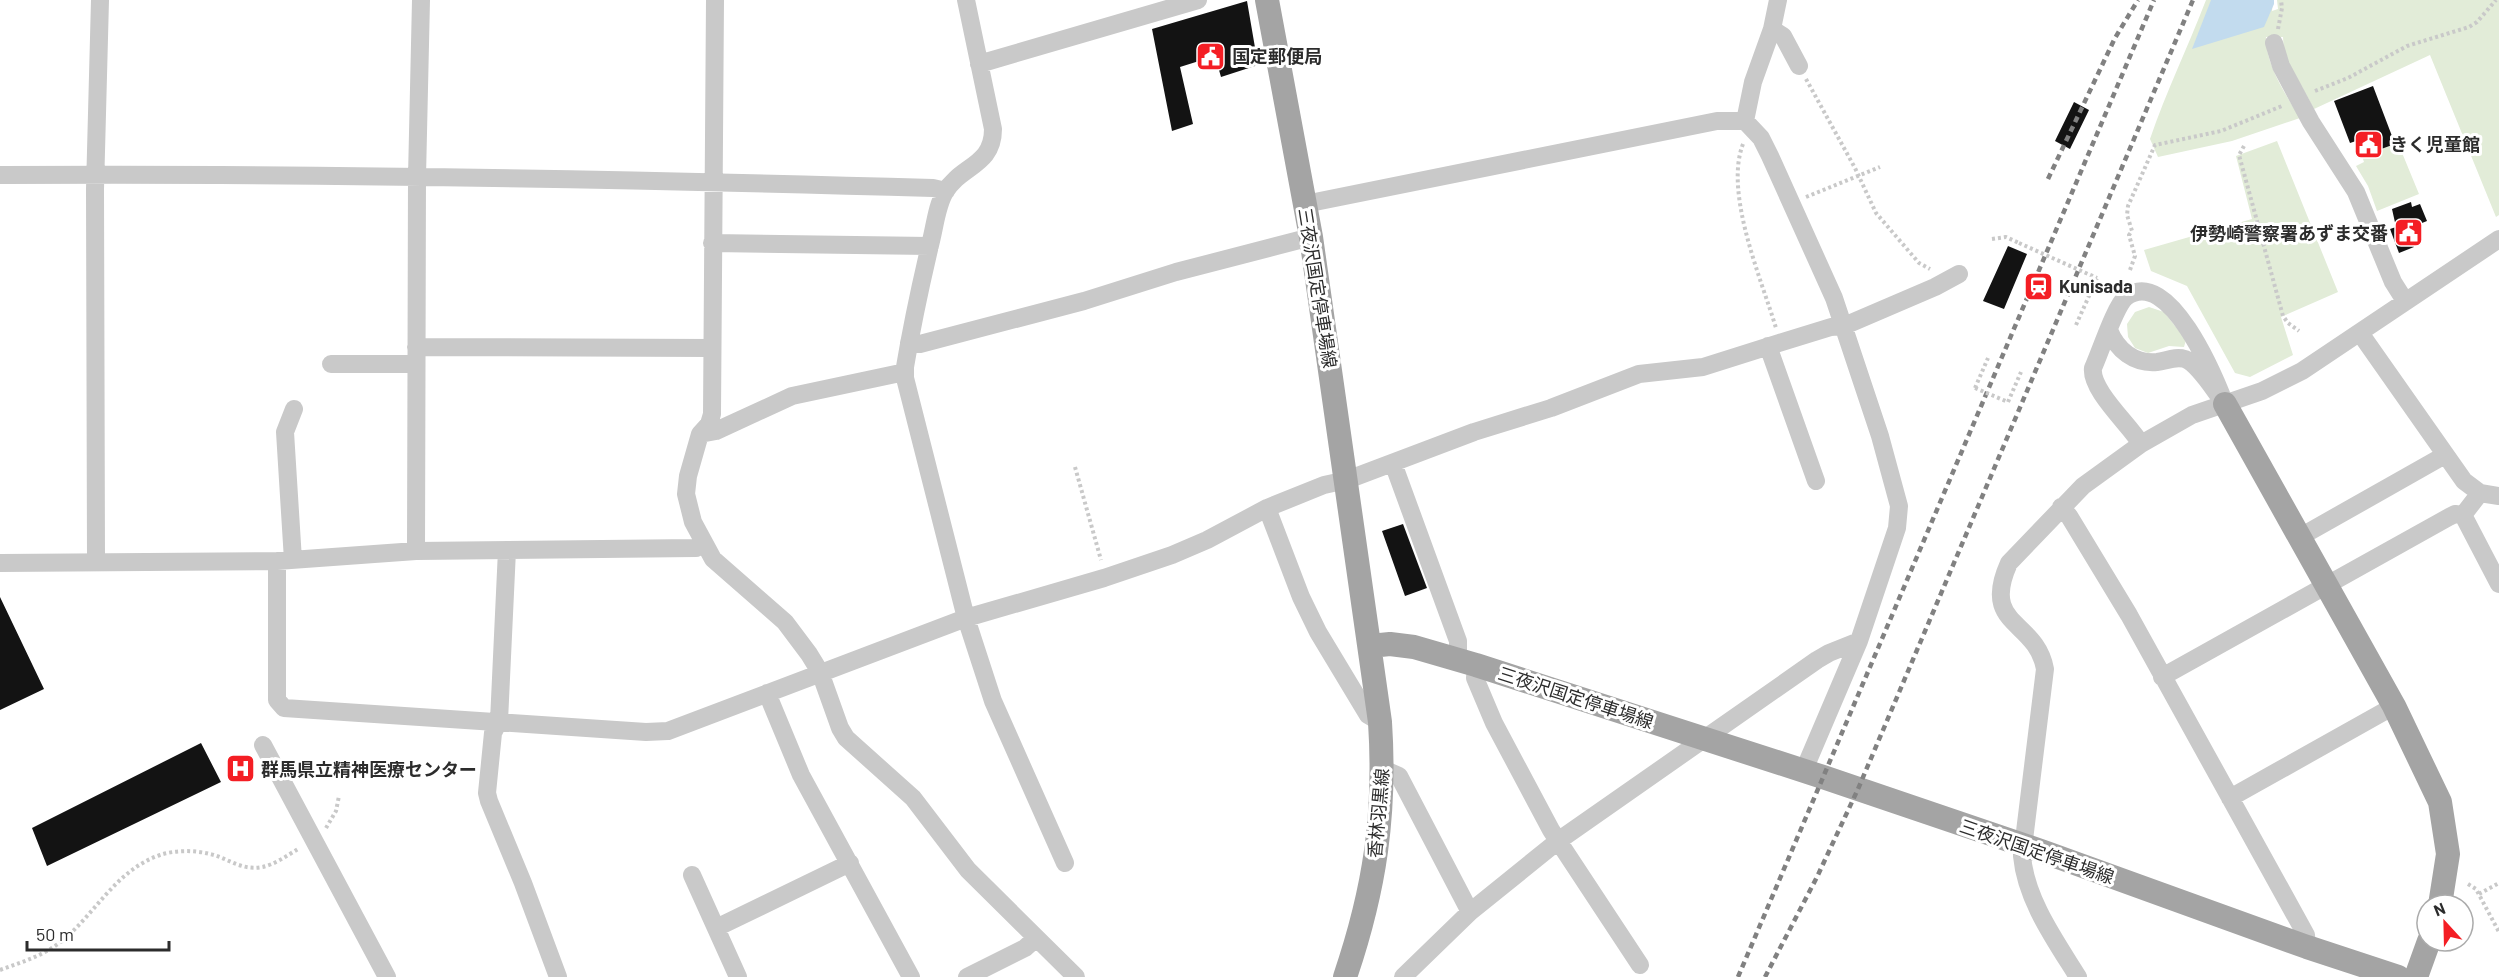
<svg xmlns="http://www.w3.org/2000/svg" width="2499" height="977" font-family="Barlow,'Noto Sans JP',sans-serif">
	<rect width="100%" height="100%" fill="#fff"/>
	<!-- green -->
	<path fill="#e2ecd8" d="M 2206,0 L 2273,0 L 2272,11 L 2278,9 L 2277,0 L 2499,0 L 2499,215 L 2496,217 L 2430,55 L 2314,109 L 2284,54 L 2283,37 L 2266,37 C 2266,66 2285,93 2300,118 L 2232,141 L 2158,157 L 2150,139 C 2166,92 2188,47 2206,0 Z
		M 2277,141 L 2338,292 L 2281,317 L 2293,355 L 2250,377 L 2235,373 L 2187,286 L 2151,271 L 2144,250 L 2252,219 L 2236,156 Z
		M 2398,143 L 2419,194 L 2377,211 L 2368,186 L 2356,166 L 2364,162 L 2362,156 Z
		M 2149,307 L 2164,312 L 2186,340 L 2184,347 L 2169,346 L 2148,353 L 2135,348 L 2128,337 L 2127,324 L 2135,312 Z"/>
	<!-- water -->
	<path fill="#c2dbee" d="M 2211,0 L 2274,0 L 2274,4 L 2264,27 L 2192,49 Z"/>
	<!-- building -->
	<path fill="#131313" d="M 1247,1 L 1258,65 L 1221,77 L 1215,56 L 1180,67 L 1193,124 L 1172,131 L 1152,29 Z
		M 2373,86 L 2395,144 L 2362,156 L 2356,141 L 2350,143 L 2334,101 Z
		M 2074,102 L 2089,110 L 2070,149 L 2055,141 Z
		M 2411,202 L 2412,207 L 2420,204 L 2427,221 L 2407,229 L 2414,247 L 2399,253 L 2390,229 L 2396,227 L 2392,209 Z
		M 2008,246 L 2027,254 L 2004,309 L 1983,301 Z
		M 1403,524 L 1427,588 L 1405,596 L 1382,531 Z
		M 0,597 L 44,689 L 0,710 Z
		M 201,743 L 221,782 L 47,866 L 32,828 Z"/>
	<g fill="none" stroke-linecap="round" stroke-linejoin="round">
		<!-- path -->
		<path stroke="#c9c9c9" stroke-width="4" stroke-dasharray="3 3" stroke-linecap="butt" d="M 2278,29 L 2282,8 L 2281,0
			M 1806,79 L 1855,168 L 1876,213 L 1919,263 L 1930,269
			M 2315,91 L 2348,78 L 2407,46 L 2469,27 L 2477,22 L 2496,0
			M 1743,144 C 1724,193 1761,278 1776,328
			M 2244,146 L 2239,155 L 2283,316 L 2288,323 L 2299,331
			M 1806,197 L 1880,167
			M 1992,239 L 2006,237 L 2019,243
			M 2130,270 L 2135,256 L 2129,235 L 2132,231 L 2127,215 L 2128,206 L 2155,145 L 2221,131 L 2282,106
			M 2076,325 L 2097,278
			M 1975,388 L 1988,358
			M 2008,402 L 2021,372
			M 1075,467 L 1101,560
			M 326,828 L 336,811 L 339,796
			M 2468,884 L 2476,889 L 2499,932
			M 2479,894 L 2499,883
			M 0,970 C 22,962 43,956 62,941 C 96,913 116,870 160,855 C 175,850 194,850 210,854 C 228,858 241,871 262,867 C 274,865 288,855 298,849"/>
		<!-- minor -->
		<path stroke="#c9c9c9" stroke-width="18" d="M 715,0 L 712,414 L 709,424 L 700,434 L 688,476 L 686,494 L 693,522 L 713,559 L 785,622 L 809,654 L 820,672 L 840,728 L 846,738 L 913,798 L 968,870 L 1076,977
			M 966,0 L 993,129 C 993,166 961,165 945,192 C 937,205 935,225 931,241 C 921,283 912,325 905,367 L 905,378 L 966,618 L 993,701 L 1065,863
			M 1772,29 L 1783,36 L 1799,66
			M 2274,43 L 2281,66 L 2311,122 L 2356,192 L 2393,282 L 2405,301
			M 979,64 L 1198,0
			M 1745,121 L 1753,82 L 1772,29 L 1778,0
			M 0,175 C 311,173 622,179 933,188 L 946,191
			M 1305,204 L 1717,121 L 1745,121 L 1761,138 L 1770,156 L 1834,298 L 1880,436 L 1899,506 L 1897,528 L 1859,641 L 1804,770
			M 712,243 L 930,246
			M 2109,330 C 2117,350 2134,364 2157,362 C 2166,361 2175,356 2185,359 C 2199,364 2215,392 2225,404 C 2215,378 2169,265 2126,297 C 2115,306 2100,353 2093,368 C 2090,390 2130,425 2141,444
			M 2360,333 L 2464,481 L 2480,493 L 2499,496
			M 909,343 L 920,344 L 1084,301 L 1176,272 L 1311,237
			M 1768,346 L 1816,481
			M 416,347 L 712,348
			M 331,364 L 416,364
			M 700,434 L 716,431 L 792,396 L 905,372
			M 1393,463 L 1458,641 L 1458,659
			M 2480,493 L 2463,515 L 2499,584
			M 2061,507 L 2069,516 L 2129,615 L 2300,924 L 2306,935 L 2307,947
			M 1267,508 L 1301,597 L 1318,632 L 1368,715 L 1380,722
			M 2300,537 L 2445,455
			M 507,550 L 499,721 L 493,733 L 487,793 L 489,801 L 523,883 L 558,977
			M 416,551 L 417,177 L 421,0
			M 293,560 L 285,432 L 294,409
			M 96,561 L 95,189 L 100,0
			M 277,561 L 277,700 L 284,708 L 646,732 L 668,731 L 966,618 L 1104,578 L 1172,555 L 1207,540 L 1267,508 L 1324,485 L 1347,480 L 1474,432 L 1551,408 L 1639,374 L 1703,367 L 1779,343 L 1831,327 L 1844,326 L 1935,287 L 1959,274
			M 0,563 L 277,561 L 416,551 L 696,548 L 704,543
			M 1476,665 L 1475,678 L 1494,723 L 1551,830 L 1640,965
			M 2162,677 L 2449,517 L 2455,514 L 2463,515
			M 767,693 L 801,775 L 911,977
			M 263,745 L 387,977
			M 1383,769 L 1399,776 L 1470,912
			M 2230,798 L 2394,706
			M 692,875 L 738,977
			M 716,928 L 850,863
			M 967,977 L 1025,948 L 1035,939
			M 1403,977 L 1470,912 L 1558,841 L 1817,660 L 1829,653 L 1859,641
			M 2078,977 C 2055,940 2026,900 2022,856 L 2045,669 C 2036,619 1980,627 2009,563 L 2083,486 L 2141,444 L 2192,415 L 2262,391 L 2302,371 L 2499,239"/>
		<!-- major -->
		<path stroke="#a4a4a4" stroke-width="24" d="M 1267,0 L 1311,237 L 1380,722 C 1386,814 1375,889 1345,977
			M 2225,404 L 2394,706 L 2440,802 L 2448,854 L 2440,905
			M 1370,646 L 1390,644 L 1414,647 L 1476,665 L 1823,777 L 2044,852 L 2307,947 L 2398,977
			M 2416,977 L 2429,941"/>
		<!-- rail -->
		<path stroke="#818181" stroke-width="4.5" stroke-dasharray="6 4.5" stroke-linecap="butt" d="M 2048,179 L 2115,38 L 2138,0
			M 1738,977 L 2154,0
			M 1765,977 L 1817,877 L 1858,789 L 2193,0"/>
		<!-- path-bridge -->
		<path stroke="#c9c9c9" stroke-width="4" stroke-dasharray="3 3" stroke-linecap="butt" d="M 2019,243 L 2097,278
			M 1975,388 L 2008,402"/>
	</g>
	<!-- icons -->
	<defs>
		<symbol id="civic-square" viewBox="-11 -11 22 22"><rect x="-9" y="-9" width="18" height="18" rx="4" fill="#f41e24" stroke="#fff"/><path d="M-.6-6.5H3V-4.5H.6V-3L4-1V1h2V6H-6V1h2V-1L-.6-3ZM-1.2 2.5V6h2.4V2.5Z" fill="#fff"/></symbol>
		<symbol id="station-square" viewBox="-11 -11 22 22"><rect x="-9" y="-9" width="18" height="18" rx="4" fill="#f41e24" stroke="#fff"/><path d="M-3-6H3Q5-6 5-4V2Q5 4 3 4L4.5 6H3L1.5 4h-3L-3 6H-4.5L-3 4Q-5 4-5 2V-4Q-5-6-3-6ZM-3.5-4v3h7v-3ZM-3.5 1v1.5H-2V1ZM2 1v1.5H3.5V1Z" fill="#fff"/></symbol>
		<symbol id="hospital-square" viewBox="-11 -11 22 22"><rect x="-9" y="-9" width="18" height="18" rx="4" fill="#f41e24" stroke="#fff"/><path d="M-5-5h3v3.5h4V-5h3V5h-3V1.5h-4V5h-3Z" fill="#fff"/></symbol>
	</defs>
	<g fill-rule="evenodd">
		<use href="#civic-square" x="1194" y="40" width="33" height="33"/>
		<use href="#civic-square" x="2352" y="128" width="33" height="33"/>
		<use href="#civic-square" x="2392" y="216" width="33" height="33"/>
		<use href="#station-square" x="2022" y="270" width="33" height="33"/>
		<use href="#hospital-square" x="224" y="752" width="33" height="33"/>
	</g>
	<g text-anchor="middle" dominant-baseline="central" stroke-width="6" stroke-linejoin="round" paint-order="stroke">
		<!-- poi labels -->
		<g font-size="18" font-weight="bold" fill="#2c2c2c" stroke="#fff" text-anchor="start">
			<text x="1232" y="56">国定郵便局</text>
			<text x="2390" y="144">きく児童館</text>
			<text x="2388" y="233" text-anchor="end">伊勢崎警察署あずま交番</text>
			<text x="2059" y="286">Kunisada</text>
			<text x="261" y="769">群馬県立精神医療センター</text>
		</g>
		<!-- street labels -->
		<g font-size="18" fill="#2c2c2c" stroke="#fff">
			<text transform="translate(1318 288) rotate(81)">三夜沢国定停車場線</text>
			<text transform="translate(1576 697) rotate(18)">三夜沢国定停車場線</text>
			<text transform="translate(1378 813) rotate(-85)">香林羽黒線</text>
			<text transform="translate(2037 851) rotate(19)">三夜沢国定停車場線</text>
		</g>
	</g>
	<!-- north arrow -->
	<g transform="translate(2445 923) rotate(338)"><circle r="28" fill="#ffffff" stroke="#ababab" stroke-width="1.5"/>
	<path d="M0-4.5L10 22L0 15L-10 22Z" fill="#f41e24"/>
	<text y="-9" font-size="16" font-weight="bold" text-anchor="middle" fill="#2c2c2c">N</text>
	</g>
	<!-- scale -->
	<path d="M27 941v9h142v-9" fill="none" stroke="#2c2c2c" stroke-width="3"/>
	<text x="36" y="941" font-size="18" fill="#2c2c2c" stroke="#ffffff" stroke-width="4.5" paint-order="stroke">50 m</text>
</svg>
